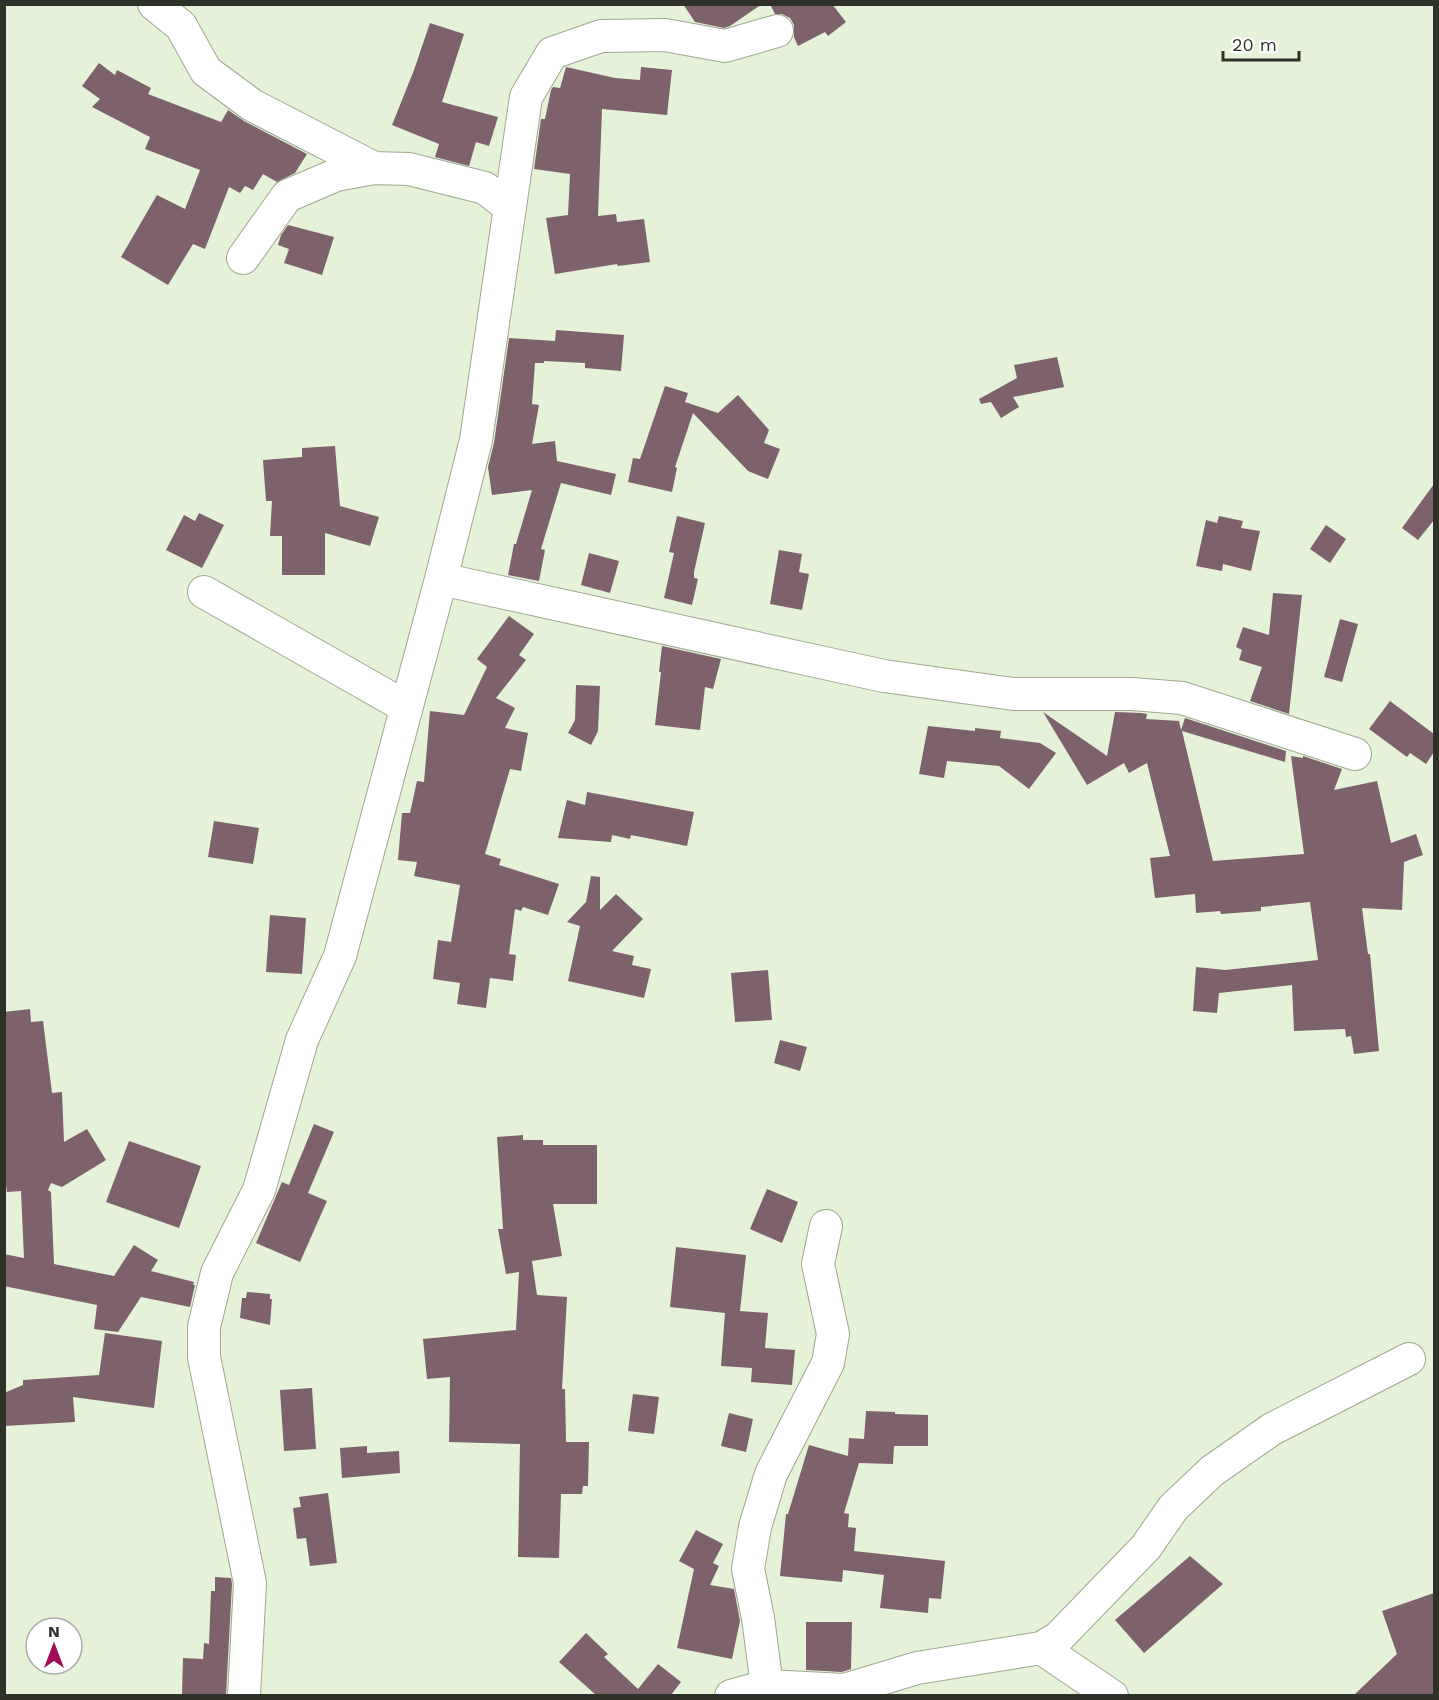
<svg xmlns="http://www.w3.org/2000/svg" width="1439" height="1700" font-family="'Work Sans',sans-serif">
	<rect width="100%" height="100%" fill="#e6f2d7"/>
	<!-- building -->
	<path fill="#7d626b" d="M 683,4 L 762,4 L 730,26 L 724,28 L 695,22 Z
		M 770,4 L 832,4 L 846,22 L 828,36 L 825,32 L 798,46 L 794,37 L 794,25 L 790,18 L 782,14 L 775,14 Z
		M 430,23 L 464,34 L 442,102 L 498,117 L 489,146 L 476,142 L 469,166 L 435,157 L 439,144 L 392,125 L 414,70 Z
		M 99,63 L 115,75 L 117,70 L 151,88 L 148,94 L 221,122 L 228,110 L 244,121 L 307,154 L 295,173 L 277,182 L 263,174 L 253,190 L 245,186 L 240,193 L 229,187 L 205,249 L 193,244 L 168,285 L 121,257 L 157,195 L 185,209 L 200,170 L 145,149 L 150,137 L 92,107 L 100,99 L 82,86 Z
		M 641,67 L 672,70 L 667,115 L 602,109 L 598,216 L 616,214 L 617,222 L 644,219 L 650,262 L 618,266 L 617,264 L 555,274 L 546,218 L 568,215 L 570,174 L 534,169 L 541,119 L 545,119 L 551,90 L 553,87 L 560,88 L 566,67 L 615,78 L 640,80 Z
		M 288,225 L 334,237 L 322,275 L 284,263 L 289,249 L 278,245 L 281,235 Z
		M 556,330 L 624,335 L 621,371 L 585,368 L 585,363 L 544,361 L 544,363 L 535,363 L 532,404 L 539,405 L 532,444 L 555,441 L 557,461 L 616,474 L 611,495 L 561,483 L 541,549 L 545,550 L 539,581 L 508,575 L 514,544 L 516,544 L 532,490 L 492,495 L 488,467 L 494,443 L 509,338 L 555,341 Z
		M 1057,357 L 1064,387 L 1013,397 L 1019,407 L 1001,418 L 991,402 L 981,404 L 979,399 L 1017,378 L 1014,365 Z
		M 665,386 L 688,393 L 685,402 L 718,413 L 738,395 L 769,430 L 764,443 L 780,449 L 768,479 L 748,471 L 693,413 L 675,467 L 677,468 L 672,492 L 628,482 L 633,458 L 640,459 Z
		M 335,446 L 340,506 L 379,517 L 370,546 L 325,533 L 325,575 L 282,575 L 282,536 L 270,536 L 272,501 L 266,501 L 263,460 L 302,457 L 302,448 Z
		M 1434,484 L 1434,520 L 1418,540 L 1402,528 Z
		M 199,513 L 224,525 L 202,568 L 166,550 L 184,515 L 195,521 Z
		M 677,516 L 705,523 L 694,572 L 694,578 L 698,579 L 692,605 L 664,598 L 674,553 L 669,552 Z
		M 1219,516 L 1243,521 L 1241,528 L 1260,531 L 1251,571 L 1223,564 L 1222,571 L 1196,566 L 1206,520 L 1217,523 Z
		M 1326,525 L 1346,539 L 1330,563 L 1310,549 Z
		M 779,550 L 802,554 L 799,572 L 809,574 L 802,610 L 770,604 Z
		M 589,553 L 619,561 L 610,593 L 581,585 Z
		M 1273,593 L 1302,595 L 1289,714 L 1250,701 L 1262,667 L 1239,660 L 1242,650 L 1236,647 L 1243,627 L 1269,635 Z
		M 509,616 L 534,634 L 519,655 L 526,660 L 496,698 L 515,708 L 505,728 L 528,733 L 521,771 L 510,769 L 485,854 L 501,859 L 499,865 L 559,884 L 548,915 L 523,907 L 521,911 L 515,909 L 509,954 L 516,955 L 513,981 L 490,978 L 486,1008 L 457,1004 L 460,983 L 433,979 L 438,940 L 451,942 L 460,885 L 414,876 L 417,862 L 398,860 L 402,813 L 410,813 L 417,781 L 424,782 L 430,711 L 464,715 L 487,667 L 477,659 Z
		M 1340,619 L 1358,624 L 1342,682 L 1324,677 Z
		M 662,646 L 721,659 L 713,689 L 705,687 L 700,730 L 655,725 L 661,672 L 659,672 Z
		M 576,685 L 600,686 L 598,731 L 591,745 L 568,733 L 575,720 Z
		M 1390,701 L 1434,734 L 1434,752 L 1426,764 L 1410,753 L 1407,757 L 1369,729 Z
		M 1043,712 L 1107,756 L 1115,712 L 1141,713 L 1147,714 L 1146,719 L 1179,721 L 1181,730 L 1185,718 L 1286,751 L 1285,762 L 1182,731 L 1213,861 L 1304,854 L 1291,756 L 1303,758 L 1303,756 L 1342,769 L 1334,790 L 1377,781 L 1391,843 L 1416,834 L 1423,855 L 1404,862 L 1402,910 L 1362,908 L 1368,954 L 1370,954 L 1379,1051 L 1354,1054 L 1351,1036 L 1346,1037 L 1345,1029 L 1294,1031 L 1292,985 L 1219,993 L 1217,1013 L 1193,1011 L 1196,967 L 1225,970 L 1318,960 L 1310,902 L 1261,907 L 1261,911 L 1221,914 L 1220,911 L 1196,913 L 1195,894 L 1155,898 L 1150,858 L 1170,856 L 1147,763 L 1129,773 L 1124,763 L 1087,785 Z
		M 928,726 L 975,731 L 975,728 L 1001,731 L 1000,738 L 1040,743 L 1056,753 L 1029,789 L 999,766 L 947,761 L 944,778 L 919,774 Z
		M 587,792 L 694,812 L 687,846 L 631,835 L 630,839 L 612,835 L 611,842 L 558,838 L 567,800 L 585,805 Z
		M 214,821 L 259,828 L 253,864 L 208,857 Z
		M 591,876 L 600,877 L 600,910 L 616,894 L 643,919 L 612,951 L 634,956 L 632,965 L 651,969 L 644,998 L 568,981 L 580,926 L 567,922 L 586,902 Z
		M 270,915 L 306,918 L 302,974 L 266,972 Z
		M 768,970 L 772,1020 L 735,1022 L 731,973 Z
		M 30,1009 L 31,1022 L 43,1021 L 52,1093 L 62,1092 L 64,1142 L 87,1129 L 106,1160 L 62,1187 L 51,1183 L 48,1190 L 51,1192 L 54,1264 L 114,1276 L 134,1245 L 158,1260 L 151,1271 L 194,1282 L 193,1285 L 195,1285 L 190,1307 L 141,1297 L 118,1332 L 94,1329 L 97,1305 L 4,1286 L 4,1254 L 24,1258 L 21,1191 L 7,1192 L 4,1171 L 4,1012 Z
		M 780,1040 L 807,1047 L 800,1071 L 774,1063 Z
		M 314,1124 L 334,1132 L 308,1193 L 327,1201 L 300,1262 L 256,1243 L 282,1182 L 289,1185 Z
		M 523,1135 L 523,1140 L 543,1140 L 543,1145 L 597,1145 L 597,1204 L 553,1204 L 562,1256 L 532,1261 L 537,1295 L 567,1297 L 562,1389 L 565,1389 L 566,1442 L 589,1442 L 588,1486 L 583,1486 L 582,1494 L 561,1494 L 559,1558 L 518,1557 L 520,1444 L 449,1442 L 450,1377 L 427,1379 L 423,1339 L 516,1330 L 519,1272 L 506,1274 L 498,1229 L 503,1229 L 497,1137 Z
		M 129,1141 L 201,1166 L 179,1228 L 106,1202 Z
		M 767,1189 L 798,1202 L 782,1243 L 750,1229 Z
		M 676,1247 L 746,1255 L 740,1311 L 768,1313 L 765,1348 L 795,1350 L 792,1385 L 751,1382 L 752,1368 L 721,1366 L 725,1313 L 670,1307 Z
		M 247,1292 L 270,1294 L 270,1299 L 272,1299 L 270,1325 L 240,1318 L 242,1298 L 246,1298 Z
		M 105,1333 L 162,1341 L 154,1408 L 73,1397 L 75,1422 L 4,1426 L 4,1393 L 23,1385 L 23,1380 L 99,1375 Z
		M 312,1388 L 316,1449 L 284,1451 L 280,1390 Z
		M 633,1394 L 659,1397 L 654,1434 L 628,1431 Z
		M 866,1411 L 895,1412 L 895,1414 L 928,1415 L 928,1446 L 894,1446 L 893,1464 L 859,1463 L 844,1513 L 849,1514 L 848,1527 L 856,1528 L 854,1551 L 945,1561 L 941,1599 L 929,1598 L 928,1613 L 880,1608 L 884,1575 L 843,1570 L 842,1582 L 780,1576 L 786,1514 L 788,1514 L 809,1445 L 848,1456 L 849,1438 L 864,1439 Z
		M 729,1413 L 753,1419 L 746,1452 L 721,1446 Z
		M 367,1446 L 367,1453 L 399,1451 L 400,1473 L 342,1478 L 340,1448 Z
		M 328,1493 L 337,1563 L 310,1566 L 306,1538 L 297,1539 L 293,1508 L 301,1507 L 299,1497 Z
		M 696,1530 L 723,1544 L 713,1563 L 719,1566 L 710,1585 L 734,1589 L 740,1621 L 732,1659 L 677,1648 L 694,1569 L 679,1561 Z
		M 1190,1556 L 1223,1584 L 1144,1653 L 1115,1620 Z
		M 215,1577 L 231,1578 L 232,1584 L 226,1695 L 182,1695 L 183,1658 L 203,1659 L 204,1643 L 209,1644 L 211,1591 L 215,1591 Z
		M 1434,1593 L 1434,1695 L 1354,1695 L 1397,1654 L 1382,1611 Z
		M 806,1622 L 852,1622 L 851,1669 L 842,1672 L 806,1670 Z
		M 586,1633 L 608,1654 L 604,1657 L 638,1689 L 658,1664 L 681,1682 L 671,1695 L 596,1695 L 559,1662 Z"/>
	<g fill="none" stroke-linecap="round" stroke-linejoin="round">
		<defs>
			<path id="minor" d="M 154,4 L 181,26 L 206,71 L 252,105 L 374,168
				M 243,258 L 287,196 L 336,175 L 374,168 L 409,169 L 485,188 L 509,207
				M 441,579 L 884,676 L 1013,694 L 1132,694 L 1182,698 L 1355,754
				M 204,592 L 406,707
				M 1041,1648 L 1112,1696
				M 767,1686 L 758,1618 L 748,1569 L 755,1527 L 771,1474 L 828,1363 L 833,1334 L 818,1264 L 826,1226
				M 244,1696 L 250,1583 L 204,1357 L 204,1327 L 217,1273 L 259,1190 L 302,1040 L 340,956 L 441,579 L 476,440 L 526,97 L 552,53 L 601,36 L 665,35 L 725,46 L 777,31
				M 731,1696 L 767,1686 L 844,1690 L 917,1668 L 1041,1648 L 1058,1638 L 1146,1547 L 1173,1508 L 1212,1471 L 1272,1429 L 1409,1359"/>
		</defs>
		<!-- minor casing -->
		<use href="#minor" stroke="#9da88f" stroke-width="34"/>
		<!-- minor -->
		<use href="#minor" stroke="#fff" stroke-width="32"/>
	</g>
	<!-- border -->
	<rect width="1439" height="1700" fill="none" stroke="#2d3127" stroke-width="12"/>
	<!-- north arrow -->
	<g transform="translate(54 1646)"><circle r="28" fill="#ffffff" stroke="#abada9" stroke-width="1.5"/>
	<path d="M0-4.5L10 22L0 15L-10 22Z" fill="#9f0f59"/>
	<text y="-9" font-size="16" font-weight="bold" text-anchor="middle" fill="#2d3127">N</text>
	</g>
	<!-- scale -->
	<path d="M1223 51v9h76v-9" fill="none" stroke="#2d3127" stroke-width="3"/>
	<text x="1232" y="51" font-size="18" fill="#2d3127" stroke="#ffffff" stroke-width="4.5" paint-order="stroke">20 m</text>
</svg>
